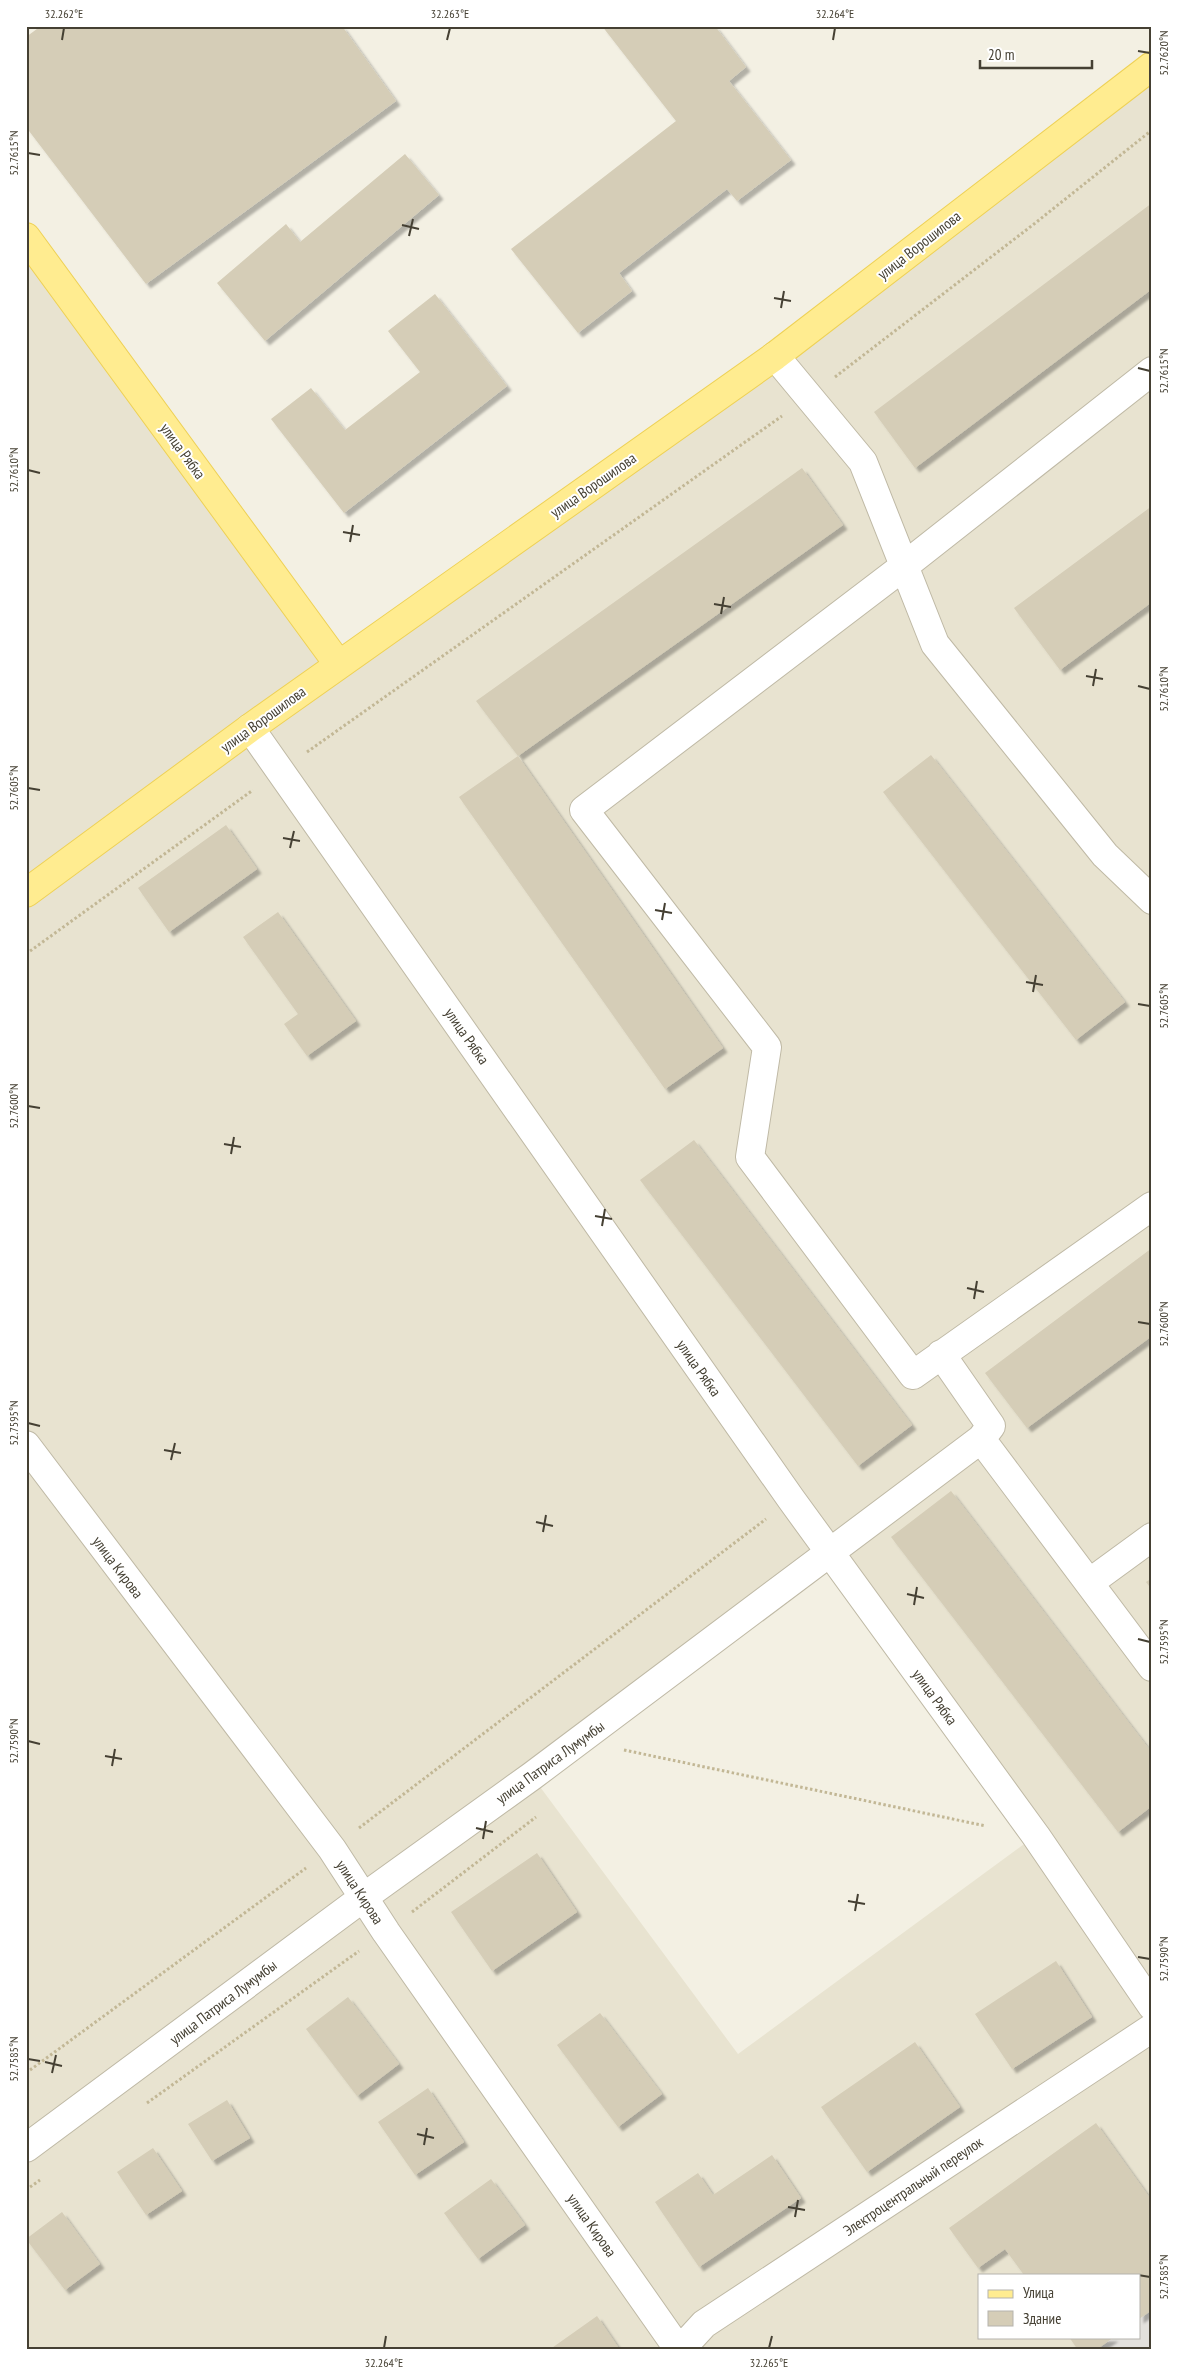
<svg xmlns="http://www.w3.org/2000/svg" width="1178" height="2376" font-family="'PT Sans Narrow',sans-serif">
	<defs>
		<filter id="shadow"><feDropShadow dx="4.5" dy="4.5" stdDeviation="1" flood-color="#0004"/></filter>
	</defs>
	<rect width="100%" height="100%" fill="#f3f0e3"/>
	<!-- residential -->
	<path fill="#e8e3d0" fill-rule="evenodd" d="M 1152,66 L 1152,2350 L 26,2350 L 26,237 L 339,665 ZM 832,1554 L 1035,1836 L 738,2054 L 532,1776 ZM 979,2275 L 1139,2275 L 1139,2337 L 979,2337 Z"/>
	<!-- parking -->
	<path fill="#e3e1dc" d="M 1152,2310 L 1152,2350 L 1097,2350 L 1114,2337 L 1139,2337 L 1139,2319 Z"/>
	<!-- building -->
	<path fill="#d5cdb7" filter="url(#shadow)" d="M 41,26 L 342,26 L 396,101 L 146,284 L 26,127 L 26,37 Z
		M 602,26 L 715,26 L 746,67 L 729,81 L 791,160 L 737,201 L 727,189 L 619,273 L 632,291 L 578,333 L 511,249 L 676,121 Z
		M 405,154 L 439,195 L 265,341 L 217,283 L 286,224 L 300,242 Z
		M 1152,203 L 1152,289 L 915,468 L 874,412 Z
		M 435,294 L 507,386 L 344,513 L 271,419 L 311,388 L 345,430 L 420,372 L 388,331 Z
		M 802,468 L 843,525 L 518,756 L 723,1048 L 665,1089 L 459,797 L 518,756 L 476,701 Z
		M 1152,506 L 1152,602 L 1060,670 L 1014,608 Z
		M 931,755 L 1125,1002 L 1076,1040 L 883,792 Z
		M 226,825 L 257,869 L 169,932 L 138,888 Z
		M 278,912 L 356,1021 L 307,1056 L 284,1024 L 298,1014 L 243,937 Z
		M 694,1140 L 912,1425 L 858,1466 L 640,1180 Z
		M 1152,1248 L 1152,1336 L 1027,1428 L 985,1373 Z
		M 951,1491 L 1152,1753 L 1152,1806 L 1118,1832 L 891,1537 Z
		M 1152,1578 L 1152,1590 L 1146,1582 Z
		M 537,1853 L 577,1912 L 492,1971 L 451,1912 Z
		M 1056,1961 L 1092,2017 L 1012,2069 L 975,2014 Z
		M 348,1997 L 399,2064 L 357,2096 L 306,2029 Z
		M 600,2013 L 662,2094 L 618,2127 L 557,2045 Z
		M 915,2042 L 960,2107 L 867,2172 L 821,2107 Z
		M 428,2088 L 464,2142 L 415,2175 L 378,2122 Z
		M 227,2100 L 250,2138 L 212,2161 L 188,2124 Z
		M 1096,2123 L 1152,2201 L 1152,2310 L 1139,2319 L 1139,2275 L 1024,2275 L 1005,2249 L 978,2268 L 949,2228 Z
		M 153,2148 L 182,2191 L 146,2215 L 117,2172 Z
		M 772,2155 L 801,2198 L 699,2267 L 655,2202 L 698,2173 L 713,2195 Z
		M 491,2179 L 525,2225 L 478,2259 L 444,2213 Z
		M 62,2212 L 100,2264 L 65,2290 L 26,2239 Z
		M 597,2316 L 620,2350 L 549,2350 Z
		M 1069,2337 L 1114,2337 L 1096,2350 L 1078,2350 Z"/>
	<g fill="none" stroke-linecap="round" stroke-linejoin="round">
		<defs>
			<path id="minor" d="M 775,356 L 863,462 L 935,644 L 1105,855 L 1152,900
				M 1152,371 L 903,567 L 584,810 L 767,1047 L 750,1157 L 913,1375 L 1152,1206
				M 250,728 L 791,1499 L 1036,1836 L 1152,2006
				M 941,1354 L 991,1426 L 981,1439
				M 26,1445 L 332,1849 L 386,1932 L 679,2350
				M 1089,1583 L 1152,1537
				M 26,2148 L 364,1897 L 532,1776 L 981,1439 L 1152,1667
				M 680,2350 L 704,2324 L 1152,2028"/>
			<path id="major" d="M 26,237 L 339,665
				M 26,893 L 250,728 L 775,356 L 1152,66"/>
		</defs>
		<!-- minor casing -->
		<use href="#minor" stroke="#bfb9a5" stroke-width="30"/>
		<!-- major casing -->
		<use href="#major" stroke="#eed156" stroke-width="30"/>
		<!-- path -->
		<path stroke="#c2b795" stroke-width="3" stroke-dasharray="2.5 2.5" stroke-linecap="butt" d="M 835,377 L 1034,224 L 1152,130
			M 307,752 L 782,416
			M 26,954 L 253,790
			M 624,1750 L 986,1826
			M 359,1828 L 766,1519
			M 412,1912 L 536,1817
			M 26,2073 L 306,1868
			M 147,2103 L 359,1951
			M 26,2190 L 40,2180"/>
		<!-- minor -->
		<use href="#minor" stroke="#fff" stroke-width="28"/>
		<!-- major -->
		<use href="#major" stroke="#ffec90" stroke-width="28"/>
	</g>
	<!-- ticks -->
	<path fill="none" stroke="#454033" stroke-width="2" d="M 62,40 L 64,28M 447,40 L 450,28M 833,40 L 835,28M 1138,51 L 1150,53M 28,153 L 40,155M 402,225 L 419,229M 409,236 L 413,219M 774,298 L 791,301M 781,308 L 784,291M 1138,368 L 1150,371M 28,470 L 40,473M 343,532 L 360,535M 350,542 L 353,525M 714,604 L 731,607M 721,614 L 724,597M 1086,676 L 1103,679M 1093,686 L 1096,669M 1138,686 L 1150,689M 28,788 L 40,790M 283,838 L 300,841M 290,848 L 294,831M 655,910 L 672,913M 662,920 L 665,903M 1026,982 L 1043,985M 1033,992 L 1036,975M 1138,1004 L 1150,1006M 28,1106 L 40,1108M 224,1144 L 241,1147M 231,1154 L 234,1137M 595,1216 L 612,1219M 602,1226 L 605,1209M 967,1288 L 984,1292M 974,1299 L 977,1281M 1138,1322 L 1150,1324M 28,1423 L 40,1426M 164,1450 L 181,1453M 171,1460 L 175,1443M 536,1522 L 553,1526M 543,1532 L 546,1515M 907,1594 L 924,1598M 914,1605 L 917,1587M 1138,1639 L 1150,1642M 28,1741 L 40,1744M 105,1756 L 122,1759M 112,1766 L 115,1749M 476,1828 L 493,1832M 483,1839 L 486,1821M 848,1901 L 865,1904M 855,1911 L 858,1894M 1138,1957 L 1150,1959M 28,2059 L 40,2061M 45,2062 L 62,2066M 52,2073 L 56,2055M 417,2134 L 434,2138M 424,2145 L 427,2128M 788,2207 L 805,2210M 795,2217 L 798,2200M 1138,2275 L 1150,2277M 384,2348 L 386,2336M 769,2348 L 772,2336"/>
	<g text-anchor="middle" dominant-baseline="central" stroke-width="4" stroke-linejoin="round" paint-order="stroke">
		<!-- street labels -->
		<g font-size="15" fill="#454033" stroke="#fff">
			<text transform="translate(919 245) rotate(-38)">улица Ворошилова</text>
			<text transform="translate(183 451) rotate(54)">улица Рябка</text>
			<text transform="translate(593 485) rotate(-35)">улица Ворошилова</text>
			<text transform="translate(263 719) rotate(-36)">улица Ворошилова</text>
			<text transform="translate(467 1036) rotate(55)">улица Рябка</text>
			<text transform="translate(699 1368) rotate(55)">улица Рябка</text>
			<text transform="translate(118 1567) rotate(53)">улица Кирова</text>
			<text transform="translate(935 1697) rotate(54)">улица Рябка</text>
			<text transform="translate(550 1762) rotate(-36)">улица Патриса Лумумбы</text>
			<text transform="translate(360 1892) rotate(57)">улица Кирова</text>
			<text transform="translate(223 2002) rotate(-37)">улица Патриса Лумумбы</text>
			<text transform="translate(913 2186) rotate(-34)">Электроцентральный переулок</text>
			<text transform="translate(592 2225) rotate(55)">улица Кирова</text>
		</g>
	</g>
	<!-- border -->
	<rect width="1178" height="2376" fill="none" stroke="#ffffff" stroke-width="55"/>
	<!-- legend -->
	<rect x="978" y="2274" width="162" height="65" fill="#ffffff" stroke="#b5b3ad"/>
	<rect x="988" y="2290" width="25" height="8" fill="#ffec90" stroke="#b5b3ad"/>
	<text x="1023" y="2298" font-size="15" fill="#454033">Улица</text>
	<rect x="988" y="2311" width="25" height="15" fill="#d5cdb7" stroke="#b5b3ad"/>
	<text x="1023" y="2324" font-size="15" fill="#454033">Здание</text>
	<!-- scale -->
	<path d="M980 60v8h112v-8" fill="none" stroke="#454033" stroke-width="2.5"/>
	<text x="988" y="60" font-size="15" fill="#454033" stroke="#ffffff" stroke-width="4" paint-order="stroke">20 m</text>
	<rect x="28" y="28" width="1122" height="2320" fill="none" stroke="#454033" stroke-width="2"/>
	<g font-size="12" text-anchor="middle" fill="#454033">
		<text x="64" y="18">32.262°E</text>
		<text x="450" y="18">32.263°E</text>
		<text x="835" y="18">32.264°E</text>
		<text transform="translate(1164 53) rotate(-90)" y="4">52.7620°N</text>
		<text transform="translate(14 153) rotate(-90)" y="4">52.7615°N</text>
		<text transform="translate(1164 371) rotate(-90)" y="4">52.7615°N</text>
		<text transform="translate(14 470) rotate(-90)" y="4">52.7610°N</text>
		<text transform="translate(1164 689) rotate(-90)" y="4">52.7610°N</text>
		<text transform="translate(14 788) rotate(-90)" y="4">52.7605°N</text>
		<text transform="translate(1164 1006) rotate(-90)" y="4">52.7605°N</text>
		<text transform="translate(14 1106) rotate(-90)" y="4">52.7600°N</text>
		<text transform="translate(1164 1324) rotate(-90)" y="4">52.7600°N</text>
		<text transform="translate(14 1423) rotate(-90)" y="4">52.7595°N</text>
		<text transform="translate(1164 1642) rotate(-90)" y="4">52.7595°N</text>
		<text transform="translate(14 1741) rotate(-90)" y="4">52.7590°N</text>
		<text transform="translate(1164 1959) rotate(-90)" y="4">52.7590°N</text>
		<text transform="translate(14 2059) rotate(-90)" y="4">52.7585°N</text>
		<text transform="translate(1164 2277) rotate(-90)" y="4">52.7585°N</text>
		<text x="384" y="2367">32.264°E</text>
		<text x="769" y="2367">32.265°E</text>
	</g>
</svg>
